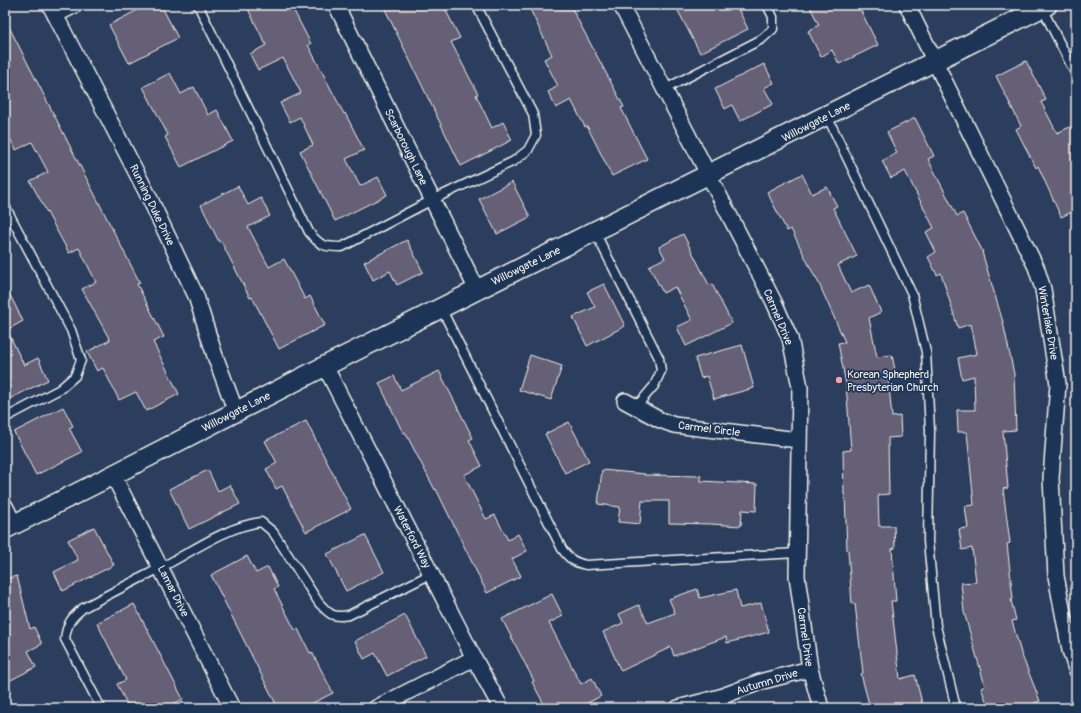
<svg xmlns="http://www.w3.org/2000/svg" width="1081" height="713" font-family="Pangolin,sans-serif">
	<rect width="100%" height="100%" fill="#2b3e5d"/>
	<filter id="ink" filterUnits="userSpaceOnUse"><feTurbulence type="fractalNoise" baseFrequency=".025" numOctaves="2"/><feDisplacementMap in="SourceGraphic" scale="8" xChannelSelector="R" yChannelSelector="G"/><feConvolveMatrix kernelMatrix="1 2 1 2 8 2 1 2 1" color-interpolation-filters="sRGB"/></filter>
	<g filter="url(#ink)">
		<!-- building -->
		<path fill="#656074" stroke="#f4f1e8" d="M 147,5 L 161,5 L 178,38 L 129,63 L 109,25 Z
			M 246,5 L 291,5 L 311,44 L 308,45 L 344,114 L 345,113 L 364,150 L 346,159 L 360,186 L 378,177 L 387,195 L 335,221 L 300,151 L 313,145 L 300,117 L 290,122 L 280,103 L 301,93 L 283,58 L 258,70 L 250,54 L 266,45 Z
			M 383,5 L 443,5 L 460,38 L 451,42 L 478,94 L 476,95 L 492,128 L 503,122 L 512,140 L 461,166 Z
			M 528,5 L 570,5 L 624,107 L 621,108 L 647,159 L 612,176 L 587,126 L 585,127 L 571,100 L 556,108 L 548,92 L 558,86 L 544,59 L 552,55 Z
			M 675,5 L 736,5 L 748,29 L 700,53 Z
			M 809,5 L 858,5 L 878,45 L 839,64 L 832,50 L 821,57 L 808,31 L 819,25 Z
			M 5,19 L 140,283 L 137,284 L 164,337 L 153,342 L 179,394 L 146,411 L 136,392 L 119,400 L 103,368 L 97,371 L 87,352 L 110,340 L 82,289 L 96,282 L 79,248 L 69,253 L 30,181 L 48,172 L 32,142 L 16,150 L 5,129 Z
			M 1026,61 L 1046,100 L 1041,102 L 1057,133 L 1072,126 L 1076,135 L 1076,210 L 1061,217 L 1038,166 L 1036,168 L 1016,129 L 1021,126 L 996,76 Z
			M 764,64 L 774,83 L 764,88 L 773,104 L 740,121 L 732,105 L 725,109 L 715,89 Z
			M 170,73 L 181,94 L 194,87 L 208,115 L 217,110 L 233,141 L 181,167 L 165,137 L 168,135 L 143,87 Z
			M 915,118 L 934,156 L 928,159 L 957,216 L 963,213 L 983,252 L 982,252 L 1003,322 L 1014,374 L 1016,430 L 1003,431 L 1008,488 L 1003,489 L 1010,543 L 1007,544 L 1013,599 L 1011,600 L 1016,620 L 1012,621 L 1021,653 L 1040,701 L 1021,708 L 989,708 L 981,688 L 985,686 L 964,612 L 961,583 L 976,582 L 972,548 L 962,550 L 959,529 L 968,528 L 965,506 L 974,505 L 967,432 L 958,432 L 957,410 L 975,410 L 974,376 L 962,379 L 958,358 L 977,354 L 971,324 L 958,328 L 941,273 L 937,275 L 928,257 L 936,252 L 926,232 L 934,228 L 905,171 L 891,178 L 882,161 L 897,153 L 887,132 Z
			M 802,174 L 812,194 L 827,187 L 837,206 L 833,208 L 857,256 L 838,265 L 851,293 L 869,285 L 881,312 L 869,318 L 877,357 L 892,355 L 896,375 L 888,377 L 892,417 L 900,416 L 901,437 L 888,438 L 889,494 L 878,495 L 879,526 L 894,526 L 895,548 L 892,549 L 896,601 L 891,601 L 900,679 L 915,675 L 922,703 L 903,708 L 870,708 L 861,674 L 863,673 L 855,604 L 852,604 L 848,550 L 847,550 L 845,495 L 844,495 L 843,451 L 851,450 L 846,384 L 838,343 L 845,342 L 816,277 L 815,277 L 791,229 L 787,231 L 767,192 Z
			M 512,182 L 530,217 L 497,234 L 479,199 Z
			M 238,186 L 248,205 L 261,198 L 270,216 L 248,227 L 269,267 L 284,259 L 305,299 L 310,296 L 325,325 L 279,349 L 252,297 L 250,298 L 221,241 L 219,242 L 201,205 Z
			M 683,234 L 709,285 L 712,284 L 732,323 L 686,346 L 677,327 L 692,320 L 675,287 L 663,293 L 649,266 L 665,258 L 659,247 Z
			M 407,240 L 423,272 L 397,285 L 390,271 L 373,280 L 364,262 Z
			M 604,284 L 625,326 L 587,346 L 573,317 L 595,307 L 587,292 Z
			M 5,285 L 23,321 L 7,330 L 24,365 L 38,358 L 48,380 L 5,401 Z
			M 742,345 L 754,388 L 714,399 L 707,376 L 701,378 L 695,358 Z
			M 530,355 L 562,366 L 551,400 L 519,390 Z
			M 439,371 L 473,438 L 469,440 L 482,466 L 464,475 L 486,519 L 495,515 L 508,540 L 518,534 L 527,551 L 512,559 L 521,576 L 487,593 L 436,489 L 435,490 L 405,432 L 403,433 L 379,383 L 394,376 L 401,390 Z
			M 63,407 L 73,426 L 69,428 L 82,452 L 36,475 L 14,432 Z
			M 306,421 L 351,509 L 306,532 L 282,486 L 276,489 L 266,469 L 277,463 L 265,441 Z
			M 569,422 L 589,461 L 565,473 L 545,434 Z
			M 208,470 L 218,491 L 230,485 L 240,504 L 189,529 L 169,489 Z
			M 602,470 L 645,474 L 644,475 L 701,476 L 701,481 L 757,484 L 756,511 L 742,510 L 741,526 L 711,524 L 669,523 L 669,501 L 642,501 L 640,524 L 618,522 L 620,507 L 598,504 Z
			M 94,527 L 114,565 L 63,591 L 54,572 L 78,560 L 68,540 Z
			M 365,535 L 384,572 L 346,591 L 327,554 Z
			M 247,556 L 256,573 L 268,567 L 278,587 L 274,589 L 295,630 L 298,629 L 310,653 L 312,652 L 333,693 L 303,708 L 278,708 L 211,575 Z
			M 17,576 L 30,629 L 34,627 L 42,644 L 28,651 L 36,667 L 5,683 L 5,579 Z
			M 697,589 L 700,598 L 736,590 L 740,608 L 761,603 L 769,632 L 727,643 L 726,637 L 674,656 L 671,647 L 621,671 L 603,632 L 623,623 L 619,614 L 639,605 L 648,623 L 675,613 L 669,599 Z
			M 552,594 L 563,616 L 549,623 L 581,684 L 592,678 L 601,696 L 578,708 L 546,708 L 532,682 L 534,681 L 502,619 Z
			M 134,604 L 183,699 L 166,708 L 129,708 L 117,684 L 126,680 L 97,623 Z
			M 405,615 L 426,656 L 387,676 L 375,653 L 364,659 L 355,641 Z"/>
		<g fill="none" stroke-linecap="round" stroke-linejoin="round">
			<defs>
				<path id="service" d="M 198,5 L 309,232 C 320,246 324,247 342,247 L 432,200 L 514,161 L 528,150 L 536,135 L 533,114 L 476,5
					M 1042,8 L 1076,75
					M 665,89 L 762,39 L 773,29 L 773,17 L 767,5
					M 827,116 L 912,294 L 926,352 L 930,431 L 928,541 L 936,626 L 956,708
					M 5,206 L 71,330 L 81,360 L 75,376 L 60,389 L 5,418
					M 595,232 L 659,358 L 661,371 L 654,386 L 636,407
					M 441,308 L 562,549 C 570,560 574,562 586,565 L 797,553
					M 101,708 L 65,639 C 67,623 71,618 83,608 C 109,594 135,581 162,567 C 193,551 225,527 261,522 L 273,532 L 319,603 C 330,615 333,618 349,615 L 431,574"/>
				<path id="minor" d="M 50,5 L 149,197 L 196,296 L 215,356 L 236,412
					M 336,5 L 477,290
					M 621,5 L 774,302 L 790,338 L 800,387 L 797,576 L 810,669 L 821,708
					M 907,5 L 1036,267 L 1043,289 L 1058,384 L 1051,478 L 1056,576 L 1070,650 L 1076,669
					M 55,15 L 75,5
					M 325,366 L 474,658 L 501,708
					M 625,401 L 660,420 L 674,425 L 798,440
					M 113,475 L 232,708
					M 5,506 L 14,524
					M 376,708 L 474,658
					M 678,708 L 720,697 L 763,681 L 810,669"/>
				<path id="tertiary" d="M 5,529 L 113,475 L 325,366 L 1047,5"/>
			</defs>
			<!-- service casing -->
			<use href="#service" stroke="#f4f1e8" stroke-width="11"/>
			<!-- minor casing -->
			<use href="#minor" stroke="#f4f1e8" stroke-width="18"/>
			<!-- tertiary casing -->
			<use href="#tertiary" stroke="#f4f1e8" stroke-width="22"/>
			<!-- service -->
			<use href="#service" stroke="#1d3557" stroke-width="8"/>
			<!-- minor -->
			<use href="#minor" stroke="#1d3557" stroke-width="15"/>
			<!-- tertiary -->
			<use href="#tertiary" stroke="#1d3557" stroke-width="19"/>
		</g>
	</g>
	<!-- markers -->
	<circle fill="#ff9aa2" stroke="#1d3557" stroke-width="1.5" cx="839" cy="380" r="4"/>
	<g text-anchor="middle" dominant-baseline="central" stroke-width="3.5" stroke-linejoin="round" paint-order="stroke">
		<!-- street labels -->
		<g font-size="11" fill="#f4f1e8" stroke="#1d3557">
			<text transform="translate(816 122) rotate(-27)">Willowgate Lane</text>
			<text transform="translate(406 147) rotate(64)">Scarborough Lane</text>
			<text transform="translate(152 205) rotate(64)">Running Duke Drive</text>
			<text transform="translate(526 266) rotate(-26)">Willowgate Lane</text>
			<text transform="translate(778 317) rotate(67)">Carmel Drive</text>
			<text transform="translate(1048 323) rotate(80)">Winterlake Drive</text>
			<text transform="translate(236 412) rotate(-27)">Willowgate Lane</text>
			<text transform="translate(709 429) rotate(7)">Carmel Circle</text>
			<text transform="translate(412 537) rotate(63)">Waterford Way</text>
			<text transform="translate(173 591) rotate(63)">Lamar Drive</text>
			<text transform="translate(805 637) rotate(82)">Carmel Drive</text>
			<text transform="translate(767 682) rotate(-17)">Autumn Drive</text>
		</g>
		<!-- poi labels -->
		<g font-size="11" fill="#f4f1e8" stroke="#1d3557" text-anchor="start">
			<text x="847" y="374">Korean Sphepherd<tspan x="847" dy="13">Presbyterian Church</tspan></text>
		</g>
	</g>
	<!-- margin -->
	<rect width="1081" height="713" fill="none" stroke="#1d3557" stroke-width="20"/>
	<rect x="10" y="10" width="1061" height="693" fill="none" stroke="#f4f1e8" stroke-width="1.5" filter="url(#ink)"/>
</svg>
